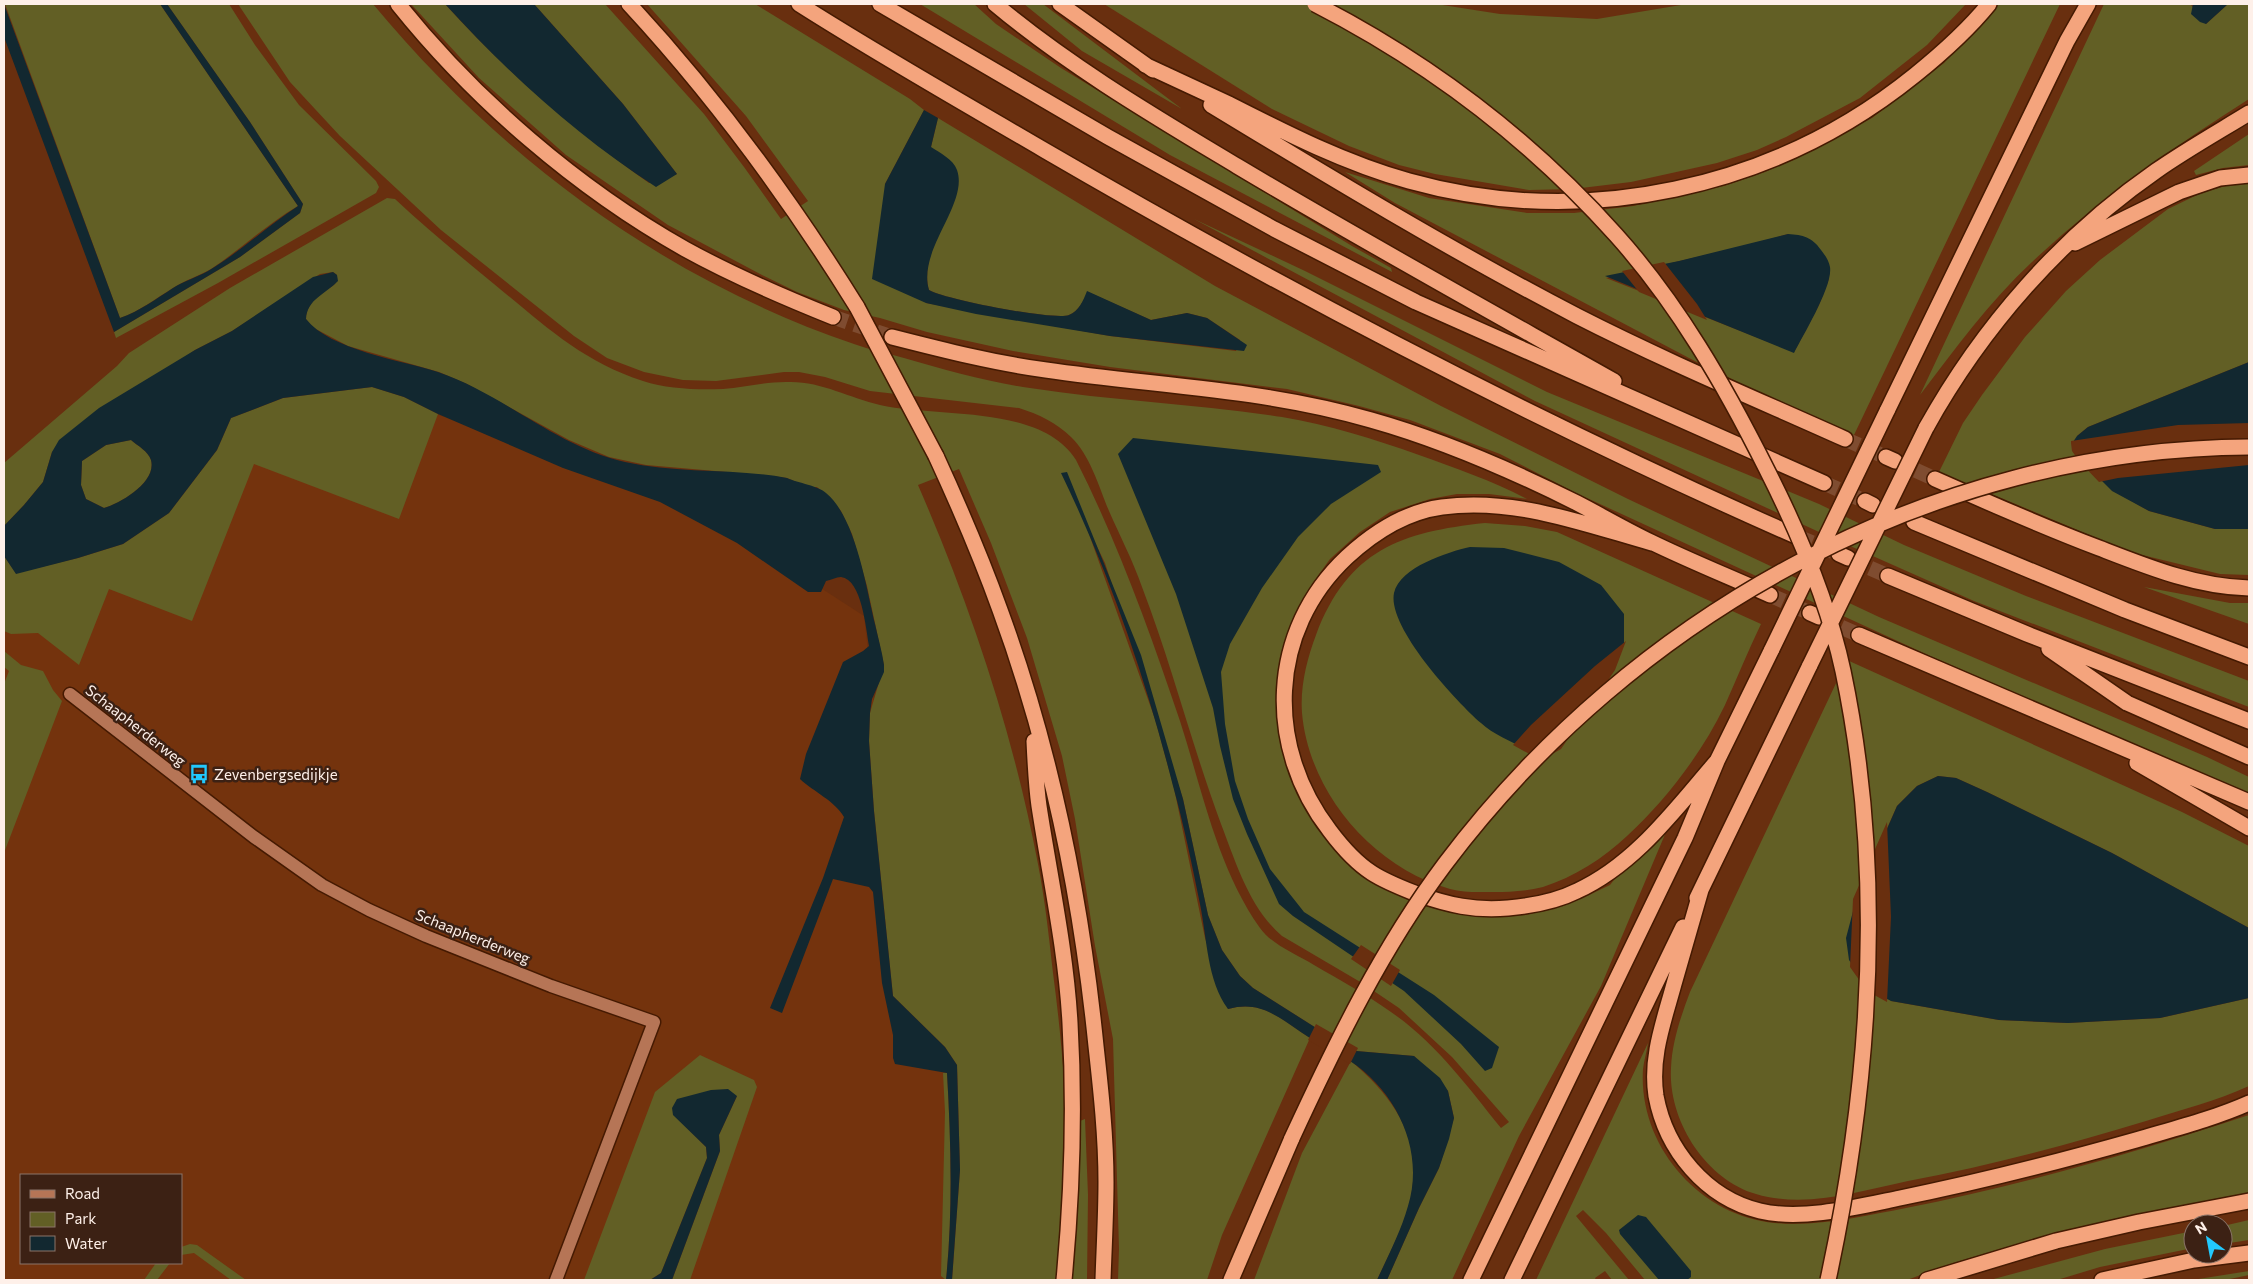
<svg xmlns="http://www.w3.org/2000/svg" width="2253" height="1284" font-family="Commissioner,sans-serif">
	<rect width="100%" height="100%" fill="#692f0f"/>
	<!-- built -->
	<path fill="#74330d" fill-rule="evenodd" d="M 302,369 L 677,495 L 864,616 L 905,981 L 995,1043 L 1002,1280 L 4,1280 L 4,631 ZM 21,1175 L 181,1175 L 181,1263 L 21,1263 Z"/>
	<!-- green -->
	<path fill="#625f25" fill-rule="evenodd" d="M 5,4 L 160,4 L 298,206 C 267,224 241,249 211,269 C 199,276 185,280 173,288 C 155,299 140,311 120,318 Z
		M 167,4 L 229,4 L 255,45 L 299,105 L 376,181 L 379,187 L 376,193 L 218,283 L 116,338 L 114,332 L 240,257 L 300,213 L 303,204 L 250,122 Z
		M 238,4 L 373,4 C 501,158 663,279 854,344 C 870,350 887,353 904,358 C 945,370 988,382 1030,388 C 1114,401 1198,404 1282,417 C 1329,425 1374,439 1419,455 C 1455,468 1493,481 1527,499 L 1489,494 L 1457,494 L 1430,499 L 1390,512 L 1360,532 L 1330,559 L 1312,584 L 1295,617 L 1278,689 L 1317,821 L 1413,901 L 1442,910 L 1479,917 L 1525,915 L 1563,906 L 1589,895 L 1610,885 L 1617,876 L 1666,832 L 1601,986 L 1519,1136 L 1452,1280 L 1387,1280 L 1419,1208 L 1439,1168 L 1454,1118 L 1448,1091 L 1414,1056 L 1356,1051 L 1332,1038 L 1253,988 L 1240,976 L 1222,950 L 1208,915 L 1183,799 L 1105,563 L 1061,473 L 1084,520 L 1155,719 L 1174,788 L 1205,938 L 1228,1009 C 1263,999 1282,1020 1310,1038 L 1222,1235 L 1207,1280 L 1118,1280 L 1119,1249 L 1113,1039 L 1095,946 L 1075,819 L 1062,756 L 1027,638 L 991,543 L 959,469 L 918,485 C 971,607 1013,733 1038,864 C 1045,900 1049,937 1053,973 C 1062,1041 1068,1110 1066,1178 C 1065,1212 1060,1246 1057,1280 L 952,1280 L 960,1170 L 957,1065 L 945,1047 L 893,996 L 874,811 L 869,741 L 870,713 L 884,665 L 867,586 L 852,534 L 841,511 L 833,501 L 817,487 L 808,487 L 787,478 L 772,476 L 646,465 L 609,457 L 569,440 L 467,384 L 439,372 L 348,346 L 312,327 L 306,319 C 306,302 322,293 335,284 L 337,275 L 333,272 L 320,274 L 232,331 L 195,350 L 52,452 L 43,482 L 24,505 L 4,526 L 4,463 L 117,366 L 129,353 L 230,288 L 387,198 L 395,199 C 427,229 460,256 494,284 C 543,324 581,361 643,381 C 667,389 697,390 723,389 C 746,387 768,381 791,382 C 822,382 850,398 880,405 C 937,418 1041,404 1076,460 C 1118,543 1150,632 1180,721 C 1202,789 1217,867 1260,928 C 1272,945 1296,954 1314,965 C 1340,980 1367,995 1391,1012 C 1436,1043 1467,1086 1501,1128 L 1509,1122 L 1452,1057 L 1399,1008 L 1362,983 L 1282,936 C 1250,909 1236,863 1221,824 C 1192,746 1172,665 1142,587 C 1133,561 1120,536 1109,511 C 1099,487 1090,455 1071,437 C 1057,423 1038,414 1019,408 L 870,391 L 825,377 L 799,372 L 784,372 L 716,381 L 683,380 L 644,372 L 607,358 L 574,336 L 441,230 L 340,136 L 290,82 Z
		M 411,4 L 445,4 C 507,72 573,130 649,183 L 677,174 L 623,104 L 534,4 L 605,4 L 704,114 L 744,167 L 781,219 L 808,201 L 746,116 L 647,4 L 755,4 L 910,99 L 924,110 L 885,184 L 926,303 L 1110,336 L 1236,351 L 1240,340 L 1207,318 L 1187,313 L 1151,320 L 1088,292 C 1083,301 1079,311 1069,315 C 1055,321 943,299 929,290 C 921,262 941,232 952,206 L 931,147 L 938,118 L 1215,286 L 1441,406 L 1628,499 L 1879,617 L 2207,757 L 2249,777 L 2249,794 L 1928,655 L 1576,493 L 1500,454 L 1410,420 L 1359,406 L 1287,389 L 1110,367 L 1013,351 L 927,332 L 880,318 L 844,310 L 797,292 L 762,275 L 668,225 L 566,155 L 479,78 Z
		M 920,4 L 974,4 L 996,24 L 1061,68 L 1352,246 L 1391,268 L 1392,272 L 1170,155 Z
		M 1024,4 L 1043,4 L 1182,109 L 1082,51 Z
		M 1104,4 L 1436,4 L 1500,14 L 1597,19 L 1687,4 L 1966,4 L 1927,45 L 1860,98 L 1786,137 L 1757,150 L 1717,163 L 1631,182 L 1573,189 L 1529,190 L 1435,174 L 1399,165 L 1349,146 L 1272,109 Z
		M 1997,4 L 2060,4 L 1854,435 L 1774,400 L 1689,358 L 1395,203 L 1345,172 L 1429,198 L 1527,213 L 1574,213 L 1633,206 L 1724,186 L 1765,172 L 1797,158 L 1872,118 L 1944,63 ZM 1788,234 L 1829,279 L 1819,305 L 1794,352 L 1606,278 L 1745,246 Z
		M 2104,4 L 2193,4 L 2191,5 L 2206,24 L 2228,4 L 2249,4 L 2249,99 C 2173,147 2098,200 2032,262 C 1989,302 1955,349 1920,395 Z
		M 2249,134 L 2249,165 L 2223,168 L 2196,175 L 2194,171 Z
		M 2243,181 L 2249,181 L 2249,362 L 2088,427 L 2077,436 L 2112,490 L 2149,511 L 2215,529 L 2249,529 L 2249,575 L 2220,574 L 2130,552 L 1939,472 L 1963,423 L 1982,395 L 2025,337 L 2066,291 L 2100,260 L 2168,209 L 2201,193 Z
		M 1194,219 L 1305,271 L 1547,392 L 1819,504 L 1904,545 L 2026,596 L 2249,681 L 2249,707 L 1974,601 L 1839,541 L 1837,536 L 1832,538 L 1535,401 Z
		M 372,387 L 404,397 L 438,414 L 399,519 L 254,464 L 192,621 L 109,589 L 79,665 L 38,633 L 11,634 L 4,631 L 4,556 L 16,573 L 78,558 L 123,544 L 169,513 L 217,450 L 231,418 L 283,398 Z
		M 131,440 C 138,446 148,451 151,460 C 157,482 121,503 104,508 L 86,499 L 81,485 L 82,461 L 106,445 Z
		M 1485,523 L 1525,526 L 1557,532 L 1761,624 C 1748,651 1737,678 1725,705 C 1702,753 1666,800 1627,836 C 1604,858 1574,877 1543,887 C 1528,891 1510,892 1494,892 C 1479,892 1464,893 1450,889 C 1372,867 1309,792 1302,713 C 1300,686 1307,659 1316,635 C 1348,550 1401,532 1485,523 Z
		M 2144,587 L 2230,603 L 2249,603 L 2249,624 Z
		M 4,651 L 21,665 L 43,671 L 53,690 L 62,701 L 4,853 L 4,684 L 9,671 L 4,667 Z
		M 1847,660 L 2182,812 L 2249,846 L 2249,928 L 2112,853 L 1987,792 L 1956,778 L 1938,776 L 1917,786 L 1897,806 L 1880,844 L 1891,1001 L 1999,1020 L 2067,1023 L 2160,1018 L 2249,998 L 2249,1086 C 2217,1101 2180,1110 2146,1121 C 2067,1145 1989,1166 1908,1181 C 1860,1191 1806,1209 1756,1194 C 1705,1179 1668,1120 1671,1068 C 1672,1042 1681,1016 1690,992 Z
		M 1648,1043 C 1647,1051 1644,1060 1643,1069 C 1638,1145 1699,1216 1775,1223 C 1818,1227 1864,1216 1906,1208 C 2022,1185 2137,1152 2249,1115 L 2249,1195 L 2007,1247 L 1953,1263 L 1907,1280 L 1645,1280 L 1606,1233 L 1583,1210 L 1576,1216 L 1629,1280 L 1612,1280 L 1605,1271 L 1595,1278 L 1596,1280 L 1536,1280 Z
		M 700,1055 L 754,1080 L 757,1087 L 690,1280 L 672,1280 L 720,1151 L 719,1135 L 737,1096 L 674,1115 L 706,1147 L 707,1158 L 661,1273 L 650,1280 L 584,1280 L 655,1092 Z
		M 1351,1061 C 1397,1100 1425,1143 1409,1205 C 1402,1231 1388,1256 1377,1280 L 1254,1280 L 1302,1153 Z
		M 943,1073 L 947,1073 C 951,1142 953,1211 946,1280 L 941,1276 L 945,1112 Z
		M 1085,1119 L 1088,1195 L 1087,1280 L 1070,1280 L 1077,1198 L 1080,1121 Z
		M 2249,1220 L 2249,1240 L 2223,1244 L 2223,1226 Z
		M 2193,1231 L 2193,1248 L 2100,1267 L 2057,1280 L 1990,1280 L 2105,1249 Z
		M 190,1244 L 197,1245 L 246,1280 L 231,1280 L 194,1253 L 181,1255 L 181,1247 Z
		M 156,1263 L 170,1263 L 157,1280 L 144,1280 Z
		M 2249,1271 L 2249,1275 L 2225,1280 L 2192,1280 Z"/>
	<!-- water -->
	<path fill="#122830" fill-rule="evenodd" d="M 4,4 L 120,318 C 140,311 156,299 173,288 C 184,281 197,277 208,271 C 240,252 267,226 298,206 L 160,4 L 167,4 L 250,122 L 303,204 L 300,213 L 240,257 L 114,332 L 4,37 Z
		M 445,4 L 534,4 L 623,104 L 677,174 L 656,187 C 577,136 508,73 445,4 Z
		M 2193,4 L 2228,4 L 2206,24 L 2200,22 L 2191,14 Z
		M 924,110 L 938,118 L 931,147 C 940,153 953,159 957,170 C 969,204 917,250 929,290 C 943,299 1055,321 1069,315 C 1079,311 1083,301 1087,291 L 1151,320 L 1187,313 L 1207,318 L 1247,345 L 1244,351 L 1110,336 L 976,314 L 926,303 L 872,279 L 885,184 Z
		M 1788,234 C 1803,235 1812,237 1821,250 C 1825,255 1829,261 1830,267 C 1833,286 1803,335 1794,353 L 1605,276 L 1679,261 Z
		M 333,272 L 337,275 L 338,281 C 326,294 307,299 306,319 C 330,350 401,360 438,372 C 503,394 557,447 625,462 C 678,474 734,468 787,478 C 798,483 819,486 826,493 C 856,518 866,587 875,624 C 878,638 882,651 884,665 L 884,672 L 872,699 L 870,713 L 869,741 L 874,811 L 893,996 L 945,1047 L 957,1065 L 960,1170 L 952,1280 L 946,1280 C 953,1211 951,1142 947,1073 L 895,1064 L 893,1058 L 893,1035 L 882,983 L 873,892 L 869,887 L 833,879 L 782,1013 L 770,1008 L 823,878 L 844,817 C 835,801 814,792 800,779 L 806,754 L 843,662 L 863,651 L 869,646 C 866,630 862,579 841,577 C 836,577 831,580 826,581 L 821,592 L 808,592 L 737,543 L 660,502 L 563,468 L 438,414 L 404,397 L 372,387 L 283,398 L 231,418 L 217,450 L 169,513 L 123,544 L 78,558 L 16,574 L 4,556 L 4,526 L 24,505 L 43,482 L 52,452 L 59,440 L 99,408 L 195,350 L 232,331 L 313,277 ZM 131,440 C 138,446 148,451 151,460 C 157,482 121,503 104,508 L 86,499 L 81,485 L 82,461 L 106,445 Z
		M 2249,362 L 2249,529 L 2215,529 L 2149,511 L 2112,491 L 2081,460 L 2073,442 L 2077,436 L 2088,427 Z
		M 1133,438 L 1378,465 L 1381,472 L 1331,504 L 1298,537 L 1262,588 L 1230,644 L 1221,672 L 1225,724 L 1235,781 L 1248,819 L 1270,869 L 1304,912 L 1434,995 L 1499,1047 L 1492,1068 L 1485,1071 L 1461,1044 L 1404,991 L 1293,916 L 1279,904 L 1247,834 L 1233,799 L 1220,746 L 1213,708 L 1176,594 L 1118,454 Z
		M 1067,472 L 1141,655 L 1183,799 L 1208,915 L 1222,950 L 1240,976 L 1253,988 L 1332,1038 L 1356,1051 L 1414,1056 L 1440,1078 L 1448,1091 L 1454,1118 L 1449,1139 L 1439,1168 L 1419,1208 L 1387,1280 L 1377,1280 C 1388,1256 1401,1231 1408,1206 C 1425,1151 1397,1092 1350,1061 C 1337,1052 1323,1046 1310,1038 C 1282,1021 1264,999 1228,1009 C 1207,981 1207,938 1200,904 C 1192,865 1184,825 1173,786 C 1146,679 1109,572 1061,473 Z
		M 1470,547 L 1504,548 L 1559,562 L 1601,585 L 1624,614 L 1624,645 L 1534,753 C 1517,744 1495,736 1481,723 C 1456,701 1387,627 1394,593 C 1400,567 1448,552 1470,547 Z
		M 1938,776 L 1956,778 L 1987,792 L 2112,853 L 2249,928 L 2249,998 L 2160,1018 L 2068,1023 L 1999,1020 L 1891,1001 L 1869,989 L 1849,960 L 1846,938 L 1856,900 L 1897,806 L 1917,786 Z
		M 728,1089 L 737,1096 L 719,1135 L 720,1151 L 672,1280 L 650,1280 L 661,1273 L 707,1158 L 706,1147 L 673,1115 L 672,1108 L 677,1099 L 711,1090 Z
		M 1638,1215 L 1646,1217 L 1691,1271 L 1691,1277 L 1687,1280 L 1659,1280 L 1620,1234 L 1619,1230 Z"/>
	<!-- pier -->
	<path fill="#692f0f" d="M 1664,262 L 1697,304 L 1707,320 L 1639,292 L 1622,271 Z
		M 2249,423 L 2249,465 L 2118,478 L 2099,482 L 2079,461 L 2072,451 L 2071,443 L 2071,441 L 2178,425 Z
		M 1626,641 L 1615,670 L 1561,749 L 1547,757 L 1533,756 L 1513,745 L 1531,725 L 1595,666 Z
		M 1887,822 L 1891,917 L 1887,1002 L 1867,991 L 1850,967 L 1853,899 Z
		M 1361,945 L 1400,970 L 1391,986 L 1351,959 Z
		M 1316,1024 L 1358,1048 L 1350,1064 L 1308,1040 Z"/>
	<g fill="none" stroke-linecap="round" stroke-linejoin="round">
		<!-- motorway-tunnel -->
		<path stroke="#7f4c30" stroke-width="15" stroke-dasharray="15 8" stroke-linecap="butt" d="M 833,317 L 892,337
			M 1845,439 L 1886,457
			M 1895,461 L 1935,479
			M 1824,483 L 1865,501
			M 1798,537 L 1834,552
			M 1849,559 L 1888,576
			M 1770,595 L 1810,613
			M 1820,618 L 1859,635"/>
		<defs>
			<path id="tertiary" d="M 70,694 L 254,837 L 322,885 L 369,910 L 426,936 L 551,986 L 654,1022 L 556,1280"/>
			<path id="motorway" d="M 398,4 C 475,100 577,188 685,249 C 732,275 783,297 833,317
				M 629,4 C 715,97 790,199 857,307
				M 799,4 C 879,55 962,102 1044,150 C 1288,292 1539,423 1798,537
				M 880,4 L 1108,137 L 1274,229 L 1416,302 L 1824,483
				M 995,4 C 1069,66 1154,116 1237,166 C 1361,240 1488,310 1614,381
				M 1060,4 L 1153,70
				M 1145,65 C 1173,78 1201,91 1229,104 C 1288,134 1345,163 1409,181 C 1585,230 1774,189 1915,75 C 1941,54 1968,30 1989,4
				M 1211,105 C 1331,178 1452,251 1577,316 C 1665,361 1756,399 1845,439
				M 2075,243 L 2179,192 L 2220,178 L 2249,175
				M 892,337 C 943,350 994,363 1046,370 C 1155,386 1265,389 1371,420 C 1442,440 1511,470 1577,503 C 1602,516 1626,530 1651,542 C 1690,561 1730,577 1770,595
				M 1887,411 L 2067,41 L 2088,4
				M 1926,428 C 1982,327 2061,237 2156,171 C 2186,150 2218,132 2249,113
				M 936,456 C 959,506 981,557 1000,610 C 1051,749 1081,898 1096,1046 C 1101,1091 1106,1137 1106,1182 C 1106,1215 1104,1248 1103,1280
				M 1886,457 L 1895,461
				M 1935,479 C 1989,503 2044,527 2099,548 C 2148,567 2197,587 2249,588
				M 1865,501 L 1873,505
				M 1914,522 L 2125,610 L 2249,657
				M 1652,543 C 1584,524 1514,497 1442,507 C 1405,512 1374,532 1347,557 C 1268,631 1265,747 1330,831 C 1342,847 1355,862 1372,873 C 1386,882 1402,888 1417,894 C 1449,905 1474,911 1508,908 C 1531,906 1557,901 1577,891 C 1636,864 1676,808 1717,761
				M 1839,554 L 1848,558
				M 1888,576 L 2027,634 L 2249,721
				M 1810,613 L 1819,617
				M 1859,635 L 2249,802
				M 2049,649 L 2127,703 L 2249,757
				M 1034,741 C 1035,763 1036,785 1039,806 C 1050,878 1066,950 1070,1023 C 1075,1109 1072,1195 1064,1280
				M 2137,763 L 2249,828
				M 1701,890 C 1692,921 1683,952 1674,984 C 1664,1021 1650,1057 1656,1096 C 1666,1150 1706,1198 1760,1211 C 1802,1221 1857,1207 1900,1198 C 1979,1182 2058,1162 2136,1140 C 2173,1129 2213,1119 2249,1103
				M 1697,898 L 1810,665
				M 1231,1280 L 1292,1138
				M 1471,1280 L 1685,838 L 1717,761 L 1772,649
				M 1512,1280 L 1683,927
				M 1927,1280 L 2056,1241 L 2139,1222 L 2249,1201
				M 2102,1280 L 2194,1260 L 2249,1253"/>
		</defs>
		<!-- tertiary casing -->
		<use href="#tertiary" stroke="#451a02" stroke-width="15"/>
		<!-- motorway casing -->
		<use href="#motorway" stroke="#451a02" stroke-width="18"/>
		<!-- tertiary -->
		<use href="#tertiary" stroke="#b67556" stroke-width="12"/>
		<!-- motorway -->
		<use href="#motorway" stroke="#f4a47d" stroke-width="15"/>
		<defs>
			<path id="motorway-bridge" d="M 1315,4 C 1428,62 1531,140 1616,235 C 1678,304 1725,386 1766,468 C 1798,531 1828,601 1843,671 C 1885,871 1871,1081 1828,1280
				M 857,307 L 936,456
				M 1772,649 L 1887,411
				M 1810,665 L 1926,428
				M 1292,1138 C 1336,1043 1382,948 1445,864 C 1634,613 1932,449 2249,447"/>
		</defs>
		<!-- motorway-bridge casing -->
		<use href="#motorway-bridge" stroke="#451a02" stroke-width="18" stroke-linecap="butt"/>
		<!-- motorway-bridge -->
		<use href="#motorway-bridge" stroke="#f4a47d" stroke-width="15"/>
	</g>
	<!-- icons -->
	<defs>
		<symbol id="bus-bare" viewBox="-9 -9 18 18"><path d="M-5-6H5V4H4V6H2V4H-2V6H-4V4H-5ZM-3.5-4V0h7V-4ZM-3.5 1.2v1.5H-2V1.2ZM2 1.2v1.5H3.5V1.2Z" fill="#22c9fd" stroke="#3c2114" stroke-width="2.5" paint-order="stroke"/></symbol>
	</defs>
	<g fill-rule="evenodd">
		<use href="#bus-bare" x="185" y="760" width="28" height="28"/>
	</g>
	<g text-anchor="middle" dominant-baseline="central" stroke-width="5" stroke-linejoin="round" paint-order="stroke">
		<!-- street labels -->
		<g font-size="15" fill="#fef0e9" stroke="#3c2114">
			<text transform="translate(136 725) rotate(38)">Schaapherderweg</text>
			<text transform="translate(473 936) rotate(22)">Schaapherderweg</text>
		</g>
		<!-- poi labels -->
		<g font-size="15" fill="#fef0e9" stroke="#3c2114" text-anchor="start">
			<text x="214" y="774">Zevenbergsedijkje</text>
		</g>
	</g>
	<!-- border -->
	<rect width="2253" height="1284" fill="none" stroke="#fef0e9" stroke-width="10"/>
	<!-- legend -->
	<rect x="20" y="1174" width="162" height="90" fill="#3c2114" stroke="#8a7469"/>
	<rect x="30" y="1190" width="25" height="8" fill="#b67556" stroke="#8a7469"/>
	<text x="65" y="1199" font-size="15" fill="#fef0e9">Road</text>
	<rect x="30" y="1212" width="25" height="15" fill="#625f25" stroke="#8a7469"/>
	<text x="65" y="1224" font-size="15" fill="#fef0e9">Park</text>
	<rect x="30" y="1236" width="25" height="15" fill="#122830" stroke="#8a7469"/>
	<text x="65" y="1249" font-size="15" fill="#fef0e9">Water</text>
	<!-- north arrow -->
	<g transform="translate(2208 1239) rotate(328)"><circle r="24" fill="#3c2114" stroke="#8a7469"/>
	<path d="M0-4L9 19L0 12L-9 19Z" fill="#22c9fd"/>
	<text y="-8" font-size="14" font-weight="bold" text-anchor="middle" fill="#fef0e9">N</text>
	</g>
</svg>
